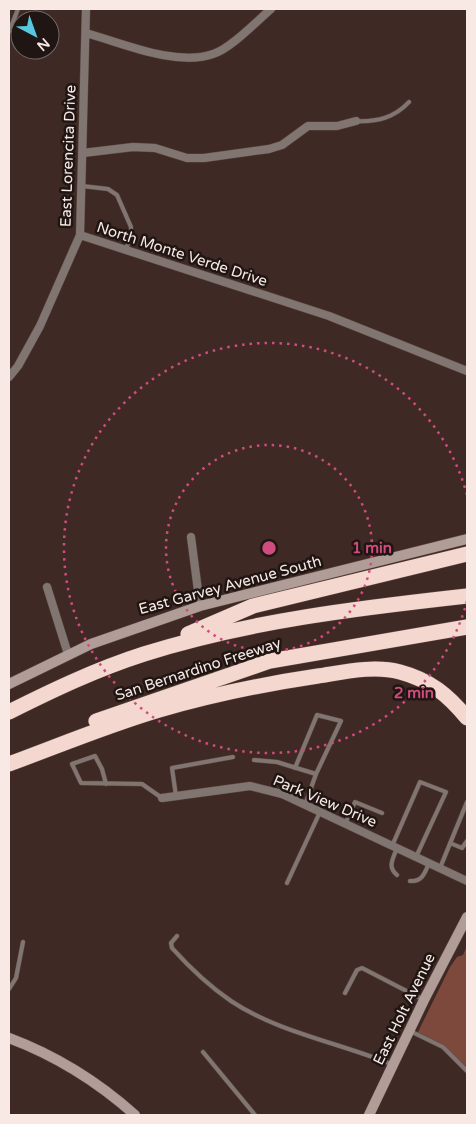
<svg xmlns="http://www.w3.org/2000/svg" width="476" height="1124" font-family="'Varela Round',sans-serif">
	<rect width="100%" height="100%" fill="#3f2924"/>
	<!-- green -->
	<path fill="#7d493d" d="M 467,946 L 467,1064 L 466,1069 L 449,1052 L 417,1034 L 450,967 L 457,957 L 463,955 Z"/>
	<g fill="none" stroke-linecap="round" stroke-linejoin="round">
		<defs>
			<path id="lane" d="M 9,32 L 18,9
				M 356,121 C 377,122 394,118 409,102
				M 82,186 L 108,189 L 117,195 L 131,227 L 131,236 L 126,249
				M 254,760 L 277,762 L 316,774 L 341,721 L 317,715 L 295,768
				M 106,784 L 102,769 L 95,756 L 72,764 L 81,783 L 142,784 L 162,798
				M 176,796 L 172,768 L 233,757
				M 305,805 L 316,774
				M 345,824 L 355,802 L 382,813
				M 450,843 L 462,848 L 467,841
				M 392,846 L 420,782 L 446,792 L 416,857
				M 397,848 C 393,859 387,867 397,875
				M 440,868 L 467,802
				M 410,881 C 422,882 425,873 429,863
				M 287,883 L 320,812
				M 177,936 L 171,943 L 172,948 C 190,968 209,986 231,1001 C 277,1032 340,1043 391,1064
				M 9,989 L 16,978 L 23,942
				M 345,993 L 357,970 L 362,968 L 422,999
				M 410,1031 L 443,1047 L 467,1071
				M 203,1052 L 255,1115"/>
			<path id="street" d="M 86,33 C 122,43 176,67 213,54 C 230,49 257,21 271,9
				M 83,153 L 133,147 L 155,148 L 187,158 L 204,158 L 269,149 L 282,145 L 308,126 L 337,126 L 356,121
				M 80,235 L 329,316 L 467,371
				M 9,377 L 18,366 L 40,326 L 80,235 L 86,9
				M 191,537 L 200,606
				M 47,587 L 68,654
				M 162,798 L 250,786 L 282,794 L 467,881"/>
			<path id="secondary" d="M 9,684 L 91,644 L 200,606 L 467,539
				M 9,1038 C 57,1056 97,1081 135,1115
				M 369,1115 L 424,1000 L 467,917"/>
			<path id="highway" d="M 188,634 L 253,606 L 467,554
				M 9,712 C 53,690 97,669 144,654 C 248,621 359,608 467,596
				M 96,721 L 270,661 L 467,627
				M 9,764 C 58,746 108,725 159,710 C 211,695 264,684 318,676 C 344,672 374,665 400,672 C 430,680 448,695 467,718"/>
		</defs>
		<!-- lane casing -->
		<use href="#lane" stroke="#5d4843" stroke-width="5"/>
		<!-- street casing -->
		<use href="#street" stroke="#5d4843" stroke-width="9"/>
		<!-- secondary casing -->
		<use href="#secondary" stroke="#5d4843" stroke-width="11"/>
		<!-- highway casing -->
		<use href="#highway" stroke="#5d4843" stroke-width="16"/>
		<!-- lane -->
		<use href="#lane" stroke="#817572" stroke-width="4"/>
		<!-- street -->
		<use href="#street" stroke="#817572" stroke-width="8"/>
		<!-- secondary -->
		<use href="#secondary" stroke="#b09d98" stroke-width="10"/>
		<!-- highway -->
		<use href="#highway" stroke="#f4d7cf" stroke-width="15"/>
	</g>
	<!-- distance rings -->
	<g fill="none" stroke="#d04c7e" stroke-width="2.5" stroke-dasharray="2.5 5">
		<circle cx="269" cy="548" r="103"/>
		<path d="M467 601A205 205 0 1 1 467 495"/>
	</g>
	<g text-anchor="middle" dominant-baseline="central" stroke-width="5" stroke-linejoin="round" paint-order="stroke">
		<!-- street labels -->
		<g font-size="15" fill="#f8e9e5" stroke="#1f1512">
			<text transform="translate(68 156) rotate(-88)">East Lorencita Drive</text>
			<text transform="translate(182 254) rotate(18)">North Monte Verde Drive</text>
			<text transform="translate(230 585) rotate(-15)">East Garvey Avenue South</text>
			<text transform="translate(198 669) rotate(-18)">San Bernardino Freeway</text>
			<text transform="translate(325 801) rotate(23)">Park View Drive</text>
			<text transform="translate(404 1009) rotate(-64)">East Holt Avenue</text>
		</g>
	</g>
	<circle cx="269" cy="548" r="8" fill="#d04c7e" stroke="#1f1512" stroke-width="2.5"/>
	<g font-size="15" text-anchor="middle" font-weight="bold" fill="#d04c7e" stroke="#1f1512" stroke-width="5" stroke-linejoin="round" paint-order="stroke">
		<text x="372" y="553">1 min</text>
		<text x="414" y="698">2 min</text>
	</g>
	<!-- border -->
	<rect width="476" height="1124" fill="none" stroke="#f8e9e5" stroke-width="20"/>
	<!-- north arrow -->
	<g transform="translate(35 35) rotate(139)"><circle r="24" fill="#1f1512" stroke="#766a66"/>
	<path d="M0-4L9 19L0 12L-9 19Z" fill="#56c9e1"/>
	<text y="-8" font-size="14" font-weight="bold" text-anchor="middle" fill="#f8e9e5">N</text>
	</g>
</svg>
